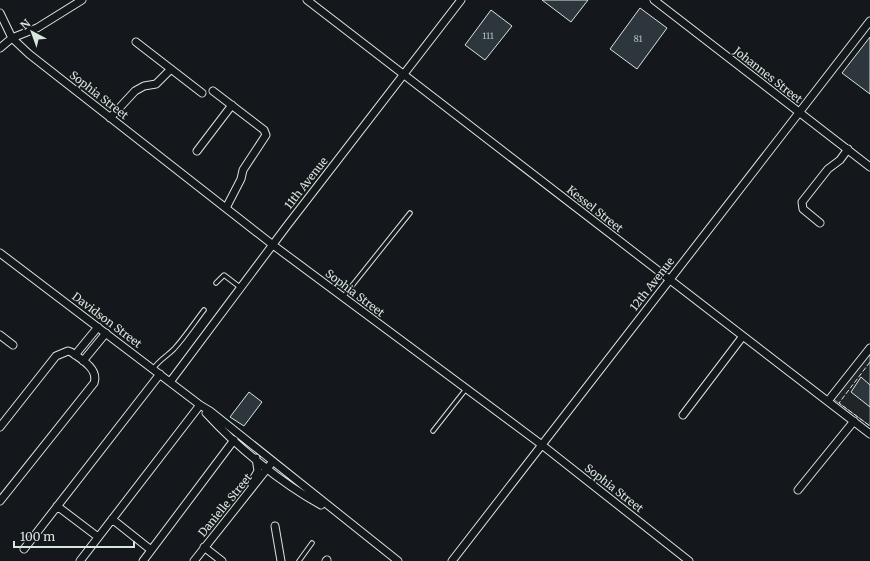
<svg xmlns="http://www.w3.org/2000/svg" width="870" height="561" font-family="Merriweather,serif">
	<rect width="100%" height="100%" fill="#14181c"/>
	<!-- green -->
	<path fill="#202428" stroke="#939e99" d="M 870,350 L 870,426 L 832,398 Z"/>
	<!-- building -->
	<path fill="#2c363c" stroke="#d8e6dc" d="M 542,0 L 588,0 L 571,22 Z
		M 640,8 L 667,28 L 637,69 L 610,49 Z
		M 491,10 L 512,26 L 485,60 L 465,45 Z
		M 870,37 L 870,94 L 842,73 Z
		M 861,377 L 870,385 L 870,407 L 851,392 Z
		M 249,392 L 262,402 L 244,426 L 230,417 Z"/>
	<g fill="none" stroke-linecap="round" stroke-linejoin="round">
		<defs>
			<path id="lane" d="M 216,283 L 224,275 L 241,288
				M 343,297 L 410,213
				M 153,369 C 160,359 166,357 174,349 C 185,337 194,323 204,310
				M 433,431 L 466,389
				M 299,561 L 312,543"/>
			<path id="street" d="M 307,0 L 870,434
				M 654,0 L 870,167
				M 0,13 L 12,38 L 29,54 L 273,245 L 542,445 L 689,561
				M 136,42 L 202,93
				M 0,48 L 12,38 L 37,28 L 82,0
				M 213,91 L 264,130 L 266,135 L 243,170 L 241,179 L 226,208
				M 110,118 L 135,91 L 144,86 L 156,84 L 171,69
				M 197,151 L 232,105
				M 820,223 L 803,209 L 802,202 L 828,169 L 840,160 L 848,149
				M 0,253 L 200,405 L 210,411 L 398,561
				M 0,335 L 13,345
				M 75,355 L 98,327
				M 83,361 L 106,333
				M 170,382 L 286,227 L 461,0
				M 828,401 L 870,348
				M 206,413 C 237,447 281,483 321,505
				M 683,415 L 743,336
				M 0,427 L 56,356 L 68,351 L 71,352 C 81,359 99,369 94,383 L 0,501
				M 251,483 L 258,471 L 256,458
				M 798,490 L 854,421
				M 57,506 L 98,537
				M 112,519 L 151,550
				M 275,526 L 281,561
				M 204,547 L 222,561
				M 24,549 L 160,374
				M 80,561 L 200,405
				M 143,561 L 234,440
				M 194,561 L 270,465
				M 326,561 L 327,560
				M 452,561 L 870,21"/>
		</defs>
		<!-- lane casing -->
		<use href="#lane" stroke="#d8e6dc" stroke-width="5.5"/>
		<!-- street casing -->
		<use href="#street" stroke="#d8e6dc" stroke-width="9"/>
		<!-- lane -->
		<use href="#lane" stroke="#14181c" stroke-width="3.5"/>
		<!-- street -->
		<use href="#street" stroke="#14181c" stroke-width="7"/>
		<!-- fence -->
		<path stroke="#d8e6dc" stroke-width="1" stroke-dasharray="5 2" stroke-linecap="butt" d="M 870,362 L 839,403 L 870,426"/>
	</g>
	<g text-anchor="middle" dominant-baseline="central" stroke-width="3" stroke-linejoin="round" paint-order="stroke">
		<!-- number labels -->
		<g font-size="9" fill="#adbab4">
			<text x="488" y="35">111</text>
			<text x="638" y="38">81</text>
		</g>
		<!-- street labels -->
		<g font-size="11" fill="#d8e6dc" stroke="#14181c">
			<text transform="translate(768 75) rotate(38)">Johannes Street</text>
			<text transform="translate(99 95) rotate(38)">Sophia Street</text>
			<text transform="translate(306 183) rotate(-52)">11th Avenue</text>
			<text transform="translate(595 209) rotate(38)">Kessel Street</text>
			<text transform="translate(652 284) rotate(-52)">12th Avenue</text>
			<text transform="translate(355 293) rotate(37)">Sophia Street</text>
			<text transform="translate(107 320) rotate(37)">Davidson Street</text>
			<text transform="translate(614 488) rotate(38)">Sophia Street</text>
			<text transform="translate(225 505) rotate(-51)">Danielle Street</text>
		</g>
	</g>
	<!-- north arrow -->
	<g transform="translate(32 32) rotate(319)" stroke="#14181c" stroke-width="3" paint-order="stroke">
	<path d="M0-3L7 15L0 10L-7 15Z" fill="#d8e6dc"/>
	<text y="-6" font-size="11" font-weight="bold" text-anchor="middle" fill="#d8e6dc">N</text>
	</g>
	<!-- scale -->
	<path d="M14 541v6h120v-6" fill="none" stroke="#d8e6dc" stroke-width="2"/>
	<text x="20" y="541" font-size="12" fill="#d8e6dc" stroke="#14181c" stroke-width="3" paint-order="stroke">100 m</text>
</svg>
